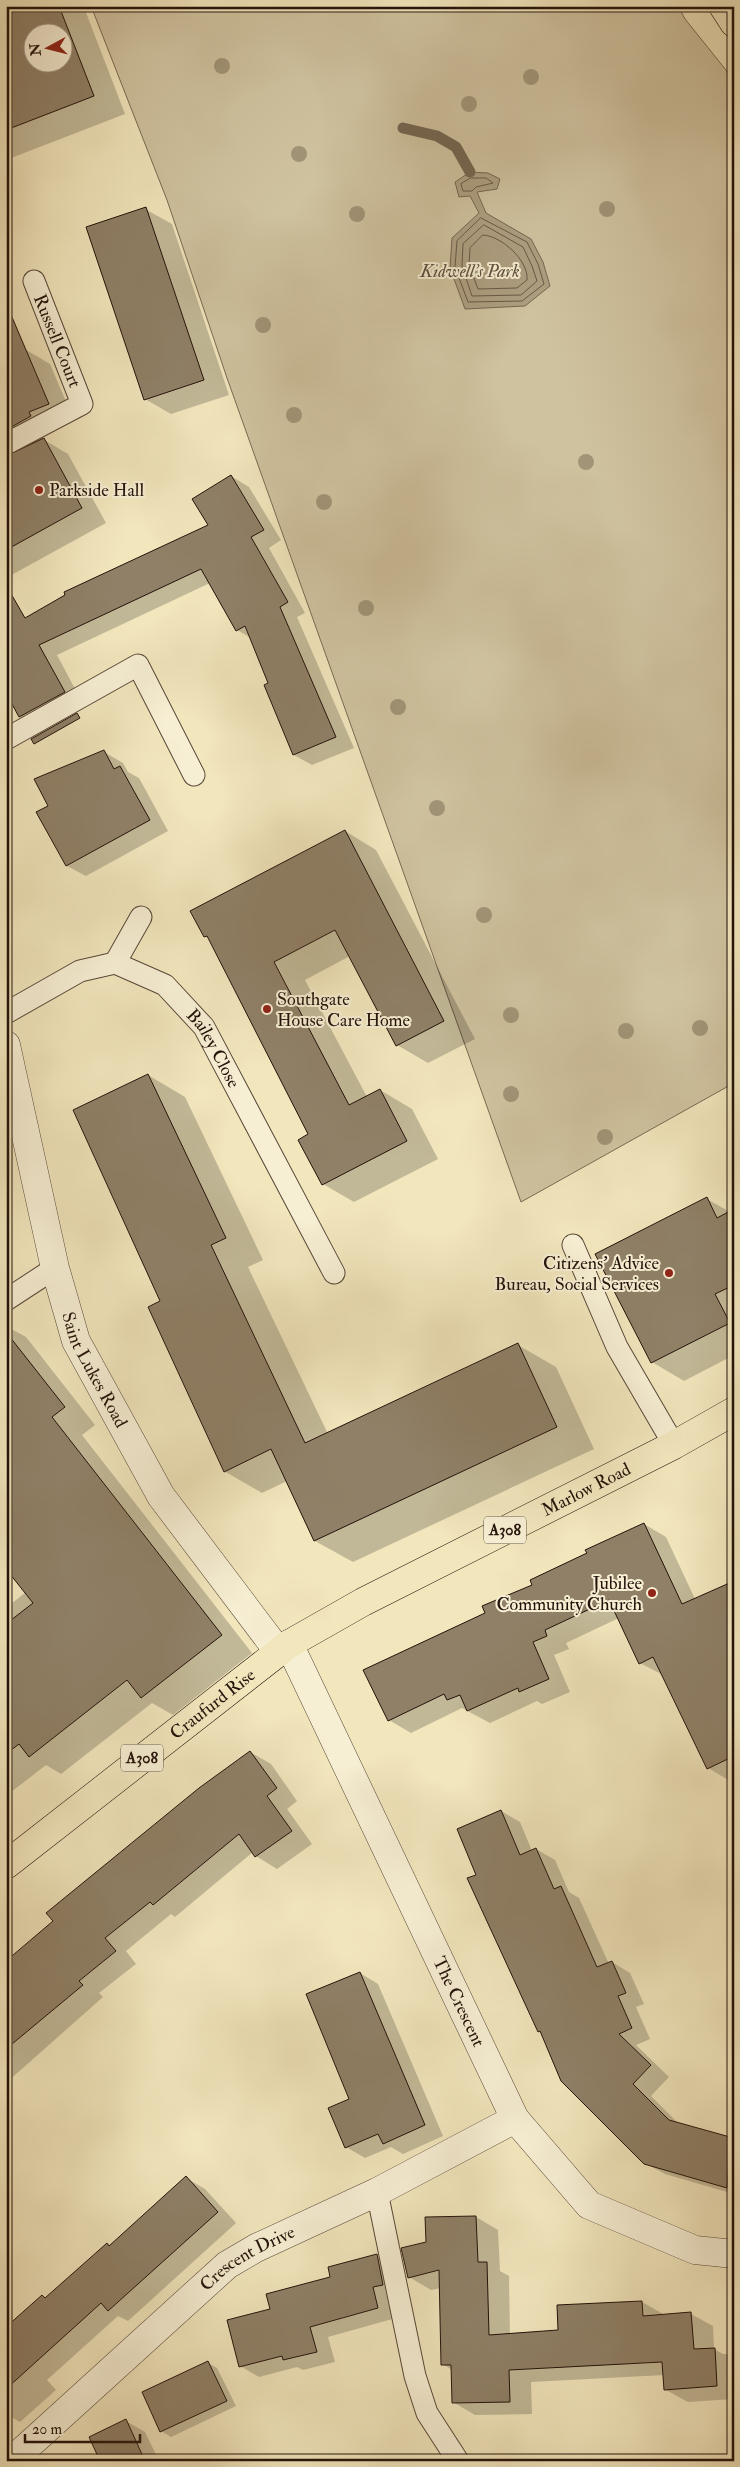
<svg xmlns="http://www.w3.org/2000/svg" width="740" height="2467" font-family="'IM FELL Double Pica',serif">
	<rect width="100%" height="100%" fill="#f2e6bd"/>
	<filter id="stains"><feTurbulence type="fractalNoise" baseFrequency=".004" numOctaves="4"/><feColorMatrix values="0 0 0 0 .2 0 0 0 0 .09 0 0 0 0 .02 0 0 0 .5 -.17"/></filter>
	<radialGradient id="worn" r=".72"><stop offset=".6" stop-color="#630" stop-opacity="0"/><stop offset="1" stop-color="#630" stop-opacity=".3"/></radialGradient>
	<!-- green -->
	<path fill="#cfc29f" stroke="#796a54" d="M 91,6 L 678,6 L 685,19 L 734,80 L 734,1083 L 521,1202 L 227,378 L 167,200 Z"/>
	<!-- water -->
	<path fill="#ac9e80" stroke="#756651" d="M 470,172 L 488,173 L 500,179 L 497,189 L 477,192 L 486,213 L 531,239 L 543,262 L 550,286 L 525,306 L 465,309 L 450,268 L 452,238 L 479,213 L 470,196 L 459,197 L 455,182 Z"/>
	<!-- shadow -->
	<path fill="#0003" fill-rule="evenodd" d="M 16,6 L 78,6 L 85,10 L 125,114 L 6,160 L 6,10 ZM 32,32 L 62,32 L 62,62 L 32,62 Z
		M 145,209 L 172,224 L 229,395 L 171,414 L 145,399 Z
		M 6,338 L 50,364 L 73,418 L 53,427 L 55,431 L 41,438 L 68,454 L 106,523 L 6,578 Z
		M 231,476 L 249,487 L 281,540 L 269,548 L 305,613 L 297,617 L 354,748 L 312,765 L 294,755 L 269,684 L 251,638 L 237,630 L 210,583 L 57,655 L 82,702 L 38,727 L 20,716 L 6,630 L 210,525 Z
		M 104,752 L 123,763 L 128,772 L 139,778 L 168,831 L 86,876 L 67,866 L 38,813 L 50,806 Z
		M 345,831 L 376,850 L 475,1039 L 428,1063 L 397,1045 L 350,956 L 305,980 L 367,1097 L 380,1090 L 412,1109 L 438,1159 L 354,1202 L 323,1184 L 310,1134 L 211,940 L 205,936 Z
		M 148,1075 L 185,1097 L 263,1260 L 248,1267 L 328,1434 L 518,1345 L 556,1367 L 594,1449 L 353,1562 L 315,1541 L 287,1481 L 262,1493 L 224,1471 L 162,1301 Z
		M 707,1199 L 730,1212 L 734,1211 L 734,1355 L 684,1381 L 652,1362 Z
		M 6,1326 L 26,1337 L 95,1425 L 82,1435 L 252,1653 L 173,1715 L 152,1703 L 61,1774 L 46,1765 L 6,1796 L 6,1608 L 26,1592 L 6,1567 Z
		M 644,1524 L 666,1537 L 695,1599 L 734,1582 L 734,1779 L 730,1781 L 708,1768 L 663,1675 L 640,1663 L 619,1618 L 566,1643 L 569,1649 L 554,1655 L 570,1692 L 542,1704 L 537,1701 L 490,1723 L 462,1708 L 411,1733 L 389,1720 L 487,1613 Z
		M 250,1752 L 271,1764 L 297,1801 L 287,1809 L 312,1844 L 277,1869 L 256,1856 L 253,1852 L 175,1917 L 171,1914 L 126,1951 L 136,1964 L 99,1993 L 103,1997 L 6,2083 L 6,1968 Z
		M 501,1811 L 520,1822 L 532,1851 L 536,1849 L 555,1860 L 569,1892 L 579,1898 L 609,1964 L 612,1962 L 630,1973 L 644,2004 L 636,2007 L 650,2039 L 636,2045 L 669,2077 L 651,2096 L 680,2125 L 734,2140 L 734,2194 L 665,2174 L 645,2163 L 539,2031 L 478,1875 Z
		M 360,1973 L 378,1984 L 443,2136 L 403,2154 L 391,2147 L 365,2158 L 346,2147 Z
		M 186,2178 L 205,2189 L 236,2223 L 128,2321 L 118,2316 L 47,2380 L 56,2390 L 20,2422 L 6,2414 L 6,2336 L 107,2245 L 110,2246 Z
		M 476,2217 L 498,2230 L 500,2271 L 509,2276 L 510,2335 L 559,2331 L 558,2306 L 642,2302 L 665,2315 L 691,2314 L 713,2326 L 714,2349 L 723,2354 L 734,2354 L 734,2399 L 688,2402 L 666,2390 L 664,2375 L 531,2382 L 532,2414 L 475,2415 L 453,2402 L 452,2370 L 443,2364 L 441,2288 L 431,2290 L 409,2277 L 427,2243 Z
		M 377,2256 L 396,2266 L 396,2318 L 328,2337 L 335,2362 L 303,2370 L 297,2367 L 259,2377 L 240,2366 L 271,2310 Z
		M 208,2363 L 217,2368 L 236,2406 L 171,2437 L 161,2431 Z
		M 126,2421 L 145,2432 L 159,2461 L 101,2461 Z"/>
	<g fill="none" stroke-linecap="round" stroke-linejoin="round">
		<!-- shore -->
		<path stroke="#685845" stroke-width="1" d="M 471,178 L 486,178 L 493,183 L 476,187 L 472,191 L 463,191 L 461,184 Z
			M 481,218 L 527,242 L 538,264 L 544,284 L 522,301 L 468,302 L 455,267 L 457,241 Z
			M 484,225 L 523,247 L 532,266 L 537,281 L 521,295 L 472,296 L 462,266 L 463,244 Z
			M 483,235 C 502,236 529,261 527,280 L 517,288 L 478,289 L 469,265 L 470,248 Z"/>
		<!-- stream -->
		<path stroke="#756651" stroke-width="11" d="M 403,128 L 437,136 L 456,147 L 470,172"/>
	</g>
	<!-- building -->
	<path fill="#8f8067" stroke="#23120a" fill-rule="evenodd" d="M 6,6 L 59,6 L 94,96 L 6,130 ZM 32,32 L 62,32 L 62,62 L 32,62 Z
		M 146,207 L 204,380 L 144,400 L 86,227 Z
		M 6,303 L 49,404 L 29,412 L 31,416 L 6,430 Z
		M 44,438 L 82,508 L 6,550 L 6,456 Z
		M 231,475 L 264,530 L 251,537 L 288,602 L 280,607 L 336,737 L 293,755 L 264,685 L 268,683 L 245,626 L 236,631 L 201,569 L 39,645 L 65,692 L 19,717 L 6,693 L 6,585 L 25,618 L 65,595 L 64,592 L 208,525 L 192,499 Z
		M 77,713 L 80,718 L 34,744 L 31,739 Z
		M 104,750 L 114,769 L 120,766 L 150,820 L 66,866 L 36,812 L 48,806 L 34,779 Z
		M 345,830 L 444,1021 L 396,1046 L 335,930 L 274,962 L 349,1105 L 380,1089 L 407,1141 L 322,1185 L 298,1140 L 308,1134 L 207,936 L 204,937 L 190,911 Z
		M 148,1074 L 226,1238 L 211,1245 L 305,1443 L 518,1343 L 557,1427 L 314,1541 L 271,1449 L 224,1472 L 148,1307 L 160,1301 L 73,1110 Z
		M 707,1197 L 717,1218 L 734,1209 L 734,1285 L 715,1294 L 730,1323 L 651,1363 L 595,1254 Z
		M 6,1332 L 65,1407 L 52,1417 L 222,1635 L 141,1698 L 127,1680 L 29,1757 L 19,1744 L 6,1754 L 6,1624 L 33,1603 L 6,1569 Z
		M 644,1523 L 682,1604 L 734,1581 L 734,1756 L 707,1769 L 653,1657 L 639,1664 L 609,1600 L 545,1630 L 547,1636 L 533,1642 L 549,1679 L 519,1692 L 518,1688 L 467,1711 L 460,1695 L 447,1700 L 444,1694 L 388,1721 L 363,1670 L 485,1613 L 482,1606 L 532,1585 L 530,1580 L 587,1553 L 585,1550 Z
		M 250,1751 L 277,1788 L 267,1796 L 292,1831 L 255,1857 L 239,1834 L 153,1905 L 150,1902 L 105,1938 L 116,1951 L 79,1981 L 83,1985 L 6,2049 L 6,1961 L 53,1921 L 46,1913 L 199,1788 Z
		M 501,1810 L 520,1855 L 536,1848 L 554,1889 L 561,1886 L 597,1967 L 612,1961 L 626,1993 L 618,1996 L 632,2028 L 619,2034 L 651,2065 L 633,2084 L 669,2120 L 730,2137 L 727,2188 L 644,2164 L 561,2081 L 540,2031 L 538,2032 L 467,1878 L 476,1875 L 457,1829 Z
		M 360,1972 L 425,2125 L 383,2144 L 378,2134 L 345,2148 L 328,2108 L 349,2099 L 306,1994 Z
		M 186,2176 L 218,2212 L 108,2311 L 101,2303 L 6,2389 L 6,2327 L 42,2295 L 45,2298 L 107,2243 L 109,2246 Z
		M 476,2216 L 478,2262 L 487,2262 L 489,2335 L 558,2330 L 557,2305 L 642,2301 L 643,2316 L 691,2312 L 694,2349 L 715,2348 L 717,2386 L 664,2390 L 662,2362 L 509,2370 L 510,2402 L 452,2403 L 451,2365 L 441,2365 L 439,2270 L 408,2278 L 401,2248 L 426,2242 L 425,2217 Z
		M 377,2254 L 383,2285 L 373,2287 L 378,2308 L 310,2327 L 317,2352 L 283,2360 L 282,2356 L 239,2367 L 227,2320 L 270,2309 L 266,2294 L 330,2277 L 328,2267 Z
		M 208,2361 L 227,2401 L 160,2432 L 142,2392 Z
		M 126,2419 L 145,2461 L 100,2461 L 89,2437 Z"/>
	<g fill="none" stroke-linecap="round" stroke-linejoin="round">
		<defs>
			<g id="service">
				<path d="M 6,444 L 82,404 L 34,281"/>
				<path d="M 6,739 L 138,665 L 194,775"/>
				<path d="M 115,963 L 141,917"/>
				<path id="s1" d="M 6,1013 L 80,971 L 115,963 L 165,985 L 204,1027 L 334,1273"/>
				<path d="M 573,1245 L 617,1347 L 674,1445"/>
				<path d="M 6,1300 L 55,1268"/>
				<path d="M 377,2192 L 415,2376 L 427,2413 L 458,2461"/>
			</g>
			<g id="minor">
				<path id="s2" d="M 6,1045 L 55,1268 L 76,1341 L 161,1496 L 278,1651"/>
				<path id="s3" d="M 289,1644 L 515,2119 L 589,2205 L 695,2250 L 734,2254"/>
				<path id="s4" d="M 19,2454 L 227,2265 L 256,2248 L 377,2192 L 515,2119"/>
			</g>
			<g id="primary">
				<path d="M 723,6 L 734,23"/>
				<path id="s5" d="M 6,1865 L 289,1644 L 363,1602 L 674,1445 L 734,1411"/>
			</g>
		</defs>
		<!-- service casing -->
		<use href="#service" stroke="#574737" stroke-width="23"/>
		<!-- minor casing -->
		<use href="#minor" stroke="#574737" stroke-width="29"/>
		<!-- primary casing -->
		<use href="#primary" stroke="#23120a" stroke-width="29"/>
		<!-- service -->
		<use href="#service" stroke="#f7efd4" stroke-width="21"/>
		<!-- minor -->
		<use href="#minor" stroke="#f7efd4" stroke-width="28"/>
		<!-- primary -->
		<use href="#primary" stroke="#f2e6bd" stroke-width="28"/>
	</g>
	<!-- trees -->
	<g fill="#a19477">
		<circle cx="222" cy="66" r="8"/>
		<circle cx="531" cy="77" r="8"/>
		<circle cx="469" cy="104" r="8"/>
		<circle cx="299" cy="154" r="8"/>
		<circle cx="607" cy="209" r="8"/>
		<circle cx="357" cy="214" r="8"/>
		<circle cx="263" cy="325" r="8"/>
		<circle cx="294" cy="415" r="8"/>
		<circle cx="586" cy="462" r="8"/>
		<circle cx="324" cy="502" r="8"/>
		<circle cx="366" cy="608" r="8"/>
		<circle cx="398" cy="707" r="8"/>
		<circle cx="437" cy="808" r="8"/>
		<circle cx="484" cy="915" r="8"/>
		<circle cx="511" cy="1015" r="8"/>
		<circle cx="700" cy="1028" r="8"/>
		<circle cx="626" cy="1031" r="8"/>
		<circle cx="511" cy="1094" r="8"/>
		<circle cx="605" cy="1137" r="8"/>
	</g>
	<!-- markers -->
	<g fill="#8f2418" stroke="#f7efd4" stroke-width="2">
		<circle cx="39" cy="490" r="5"/>
		<circle cx="267" cy="1009" r="5"/>
		<circle cx="669" cy="1273" r="5"/>
		<circle cx="652" cy="1593" r="5"/>
	</g>
	<g text-anchor="middle" dominant-baseline="central" stroke-width="4" stroke-linejoin="round" paint-order="stroke">
		<!-- shield labels -->
		<g fill="#f7efd4" stroke="#635447" stroke-width="1">
			<rect x="484" y="1516.5" width="42" height="27" rx="4"/>
			<rect x="121" y="1744.5" width="42" height="27" rx="4"/>
		</g>
		<g font-size="16" font-weight="bold" fill="#23120a">
			<text x="505" y="1530">A308</text>
			<text x="142" y="1758">A308</text>
		</g>
		<!-- park labels -->
		<g font-size="18" font-style="italic" fill="#5f503e" stroke="#f7efd4">
			<text x="470" y="271">Kidwell's Park</text>
		</g>
		<!-- street labels -->
		<g font-size="18" fill="#23120a" stroke="#f7efd4">
			<text transform="translate(57 341) rotate(68)">Russell Court</text>
			<text stroke="none"><textPath href="#s1" startOffset="256">Bailey Close</textPath></text>
			<text stroke="none"><textPath href="#s2" startOffset="338">Saint Lukes Road</textPath></text>
			<text stroke="none"><textPath href="#s5" startOffset="694">Marlow Road</textPath></text>
			<text stroke="none"><textPath href="#s5" startOffset="262">Craufurd Rise</textPath></text>
			<text stroke="none"><textPath href="#s3" startOffset="396">The Crescent</textPath></text>
			<text stroke="none"><textPath href="#s4" startOffset="302">Crescent Drive</textPath></text>
		</g>
		<!-- poi labels -->
		<g font-size="18" fill="#23120a" stroke="#f7efd4" text-anchor="start">
			<text x="49" y="490">Parkside Hall</text>
			<text x="277" y="999">Southgate<tspan x="277" dy="21">House Care Home</tspan></text>
			<text x="659" y="1263" text-anchor="end">Citizens' Advice<tspan x="659" dy="21">Bureau, Social Services</tspan></text>
			<text x="642" y="1583" text-anchor="end">Jubilee<tspan x="642" dy="21">Community Church</tspan></text>
		</g>
	</g>
	<!-- margin -->
	<rect width="740" height="2467" fill="none" stroke="#f2e6bd" stroke-width="25"/>
	<rect x="8" y="8" width="725" height="2452" fill="none" stroke="#23120a" stroke-width="2.5"/>
	<rect x="12" y="12" width="715" height="2442" fill="none" stroke="#23120a"/>
	<!-- north arrow -->
	<g transform="translate(48 48) rotate(263)"><circle r="24" fill="#f7efd4" stroke="#a29783"/>
	<path d="M0-4L9 19L0 12L-9 19Z" fill="#8f2418"/>
	<text y="-8" font-size="14" font-weight="bold" text-anchor="middle" fill="#23120a">N</text>
	</g>
	<!-- scale -->
	<path d="M25 2434v8h115v-8" fill="none" stroke="#23120a" stroke-width="2.5"/>
	<text x="32" y="2434" font-size="15" fill="#23120a" stroke="#f7efd4" stroke-width="4" paint-order="stroke">20 m</text>
	<rect width="100%" height="100%" filter="url(#stains)"/>
	<rect width="100%" height="100%" fill="url(#worn)"/>
</svg>
